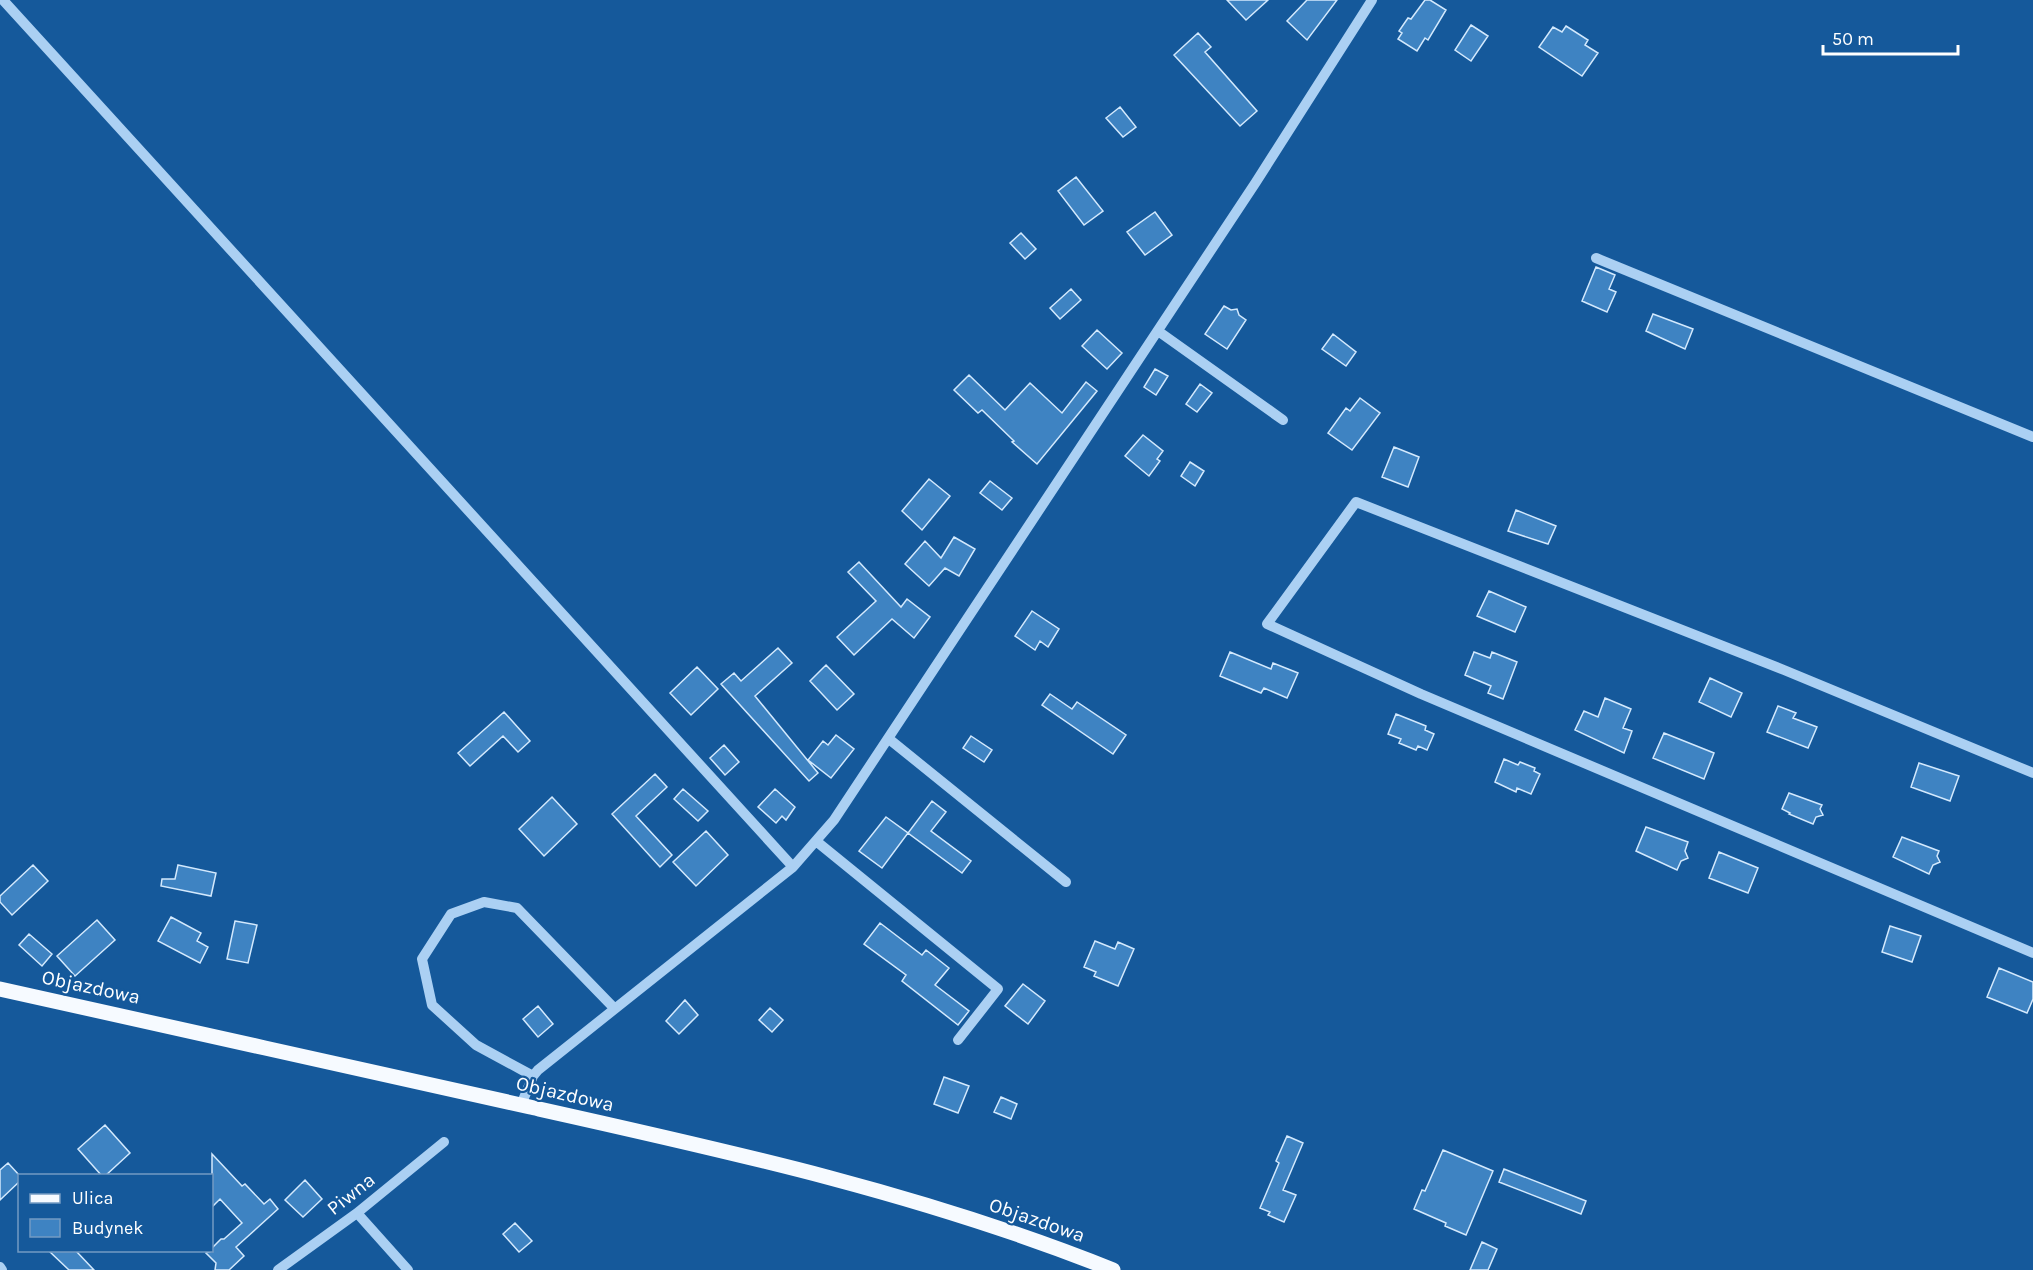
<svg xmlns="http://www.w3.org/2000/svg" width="2033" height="1270" font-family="Karla,sans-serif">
	<rect width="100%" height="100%" fill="#15599b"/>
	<!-- building -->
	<path fill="#3e83c2" stroke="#d3e9fd" stroke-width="1.5" d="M 1227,0 L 1268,0 L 1246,20 Z
		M 1307,0 L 1337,0 L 1307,40 L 1287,21 Z
		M 1425,0 L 1430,0 L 1446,10 L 1428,40 L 1425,38 L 1417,51 L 1398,39 L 1402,33 L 1399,31 L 1408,18 L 1411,19 Z
		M 1471,25 L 1488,36 L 1471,61 L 1455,50 Z
		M 1566,26 L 1588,40 L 1585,45 L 1598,53 L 1582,76 L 1539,47 L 1553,27 L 1562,32 Z
		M 1198,33 L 1211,47 L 1205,52 L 1257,111 L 1240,126 L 1174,55 Z
		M 1120,107 L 1136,127 L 1123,137 L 1106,118 Z
		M 1076,177 L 1103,211 L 1084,225 L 1058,191 Z
		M 1155,212 L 1172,235 L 1145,255 L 1127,232 Z
		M 1021,233 L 1036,249 L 1025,259 L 1010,243 Z
		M 1596,267 L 1615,275 L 1609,289 L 1616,292 L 1607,312 L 1582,301 Z
		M 1071,289 L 1081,300 L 1060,319 L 1050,308 Z
		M 1224,306 L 1231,310 L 1237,309 L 1239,315 L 1246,320 L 1227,349 L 1205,334 Z
		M 1653,314 L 1693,329 L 1685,349 L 1646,331 Z
		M 1097,330 L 1122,353 L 1107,369 L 1082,346 Z
		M 1333,334 L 1356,352 L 1346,366 L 1322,349 Z
		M 1155,369 L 1168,376 L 1156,395 L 1144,387 Z
		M 969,375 L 1005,410 L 1030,383 L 1062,413 L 1086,382 L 1097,391 L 1037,464 L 1012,442 L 1014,441 L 982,410 L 978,413 L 954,390 Z
		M 1200,384 L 1212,393 L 1197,412 L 1186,404 Z
		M 1360,398 L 1380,413 L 1352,450 L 1328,433 L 1346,408 L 1350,411 Z
		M 1143,435 L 1163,451 L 1157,459 L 1160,461 L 1149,476 L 1125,456 Z
		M 1394,447 L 1419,457 L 1408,487 L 1382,477 Z
		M 1190,462 L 1204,471 L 1195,486 L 1181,476 Z
		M 929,479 L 950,496 L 922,530 L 902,511 Z
		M 990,481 L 1012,498 L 1002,510 L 980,493 Z
		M 1516,510 L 1556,526 L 1548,544 L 1508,531 Z
		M 954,537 L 975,549 L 959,576 L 945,568 L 929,586 L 905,564 L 925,541 L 941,558 Z
		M 859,562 L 901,607 L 907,599 L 930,617 L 914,638 L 892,619 L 854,655 L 837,637 L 876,601 L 848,572 Z
		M 1489,591 L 1526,607 L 1515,632 L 1477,616 Z
		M 1032,611 L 1059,629 L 1048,647 L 1040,641 L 1035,650 L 1015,636 Z
		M 778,648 L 792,663 L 755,696 L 818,773 L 809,781 L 721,684 L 734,673 L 741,681 Z
		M 1230,652 L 1271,669 L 1273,663 L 1298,673 L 1287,698 L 1264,688 L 1261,693 L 1220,676 Z
		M 1474,652 L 1490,658 L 1492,652 L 1517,662 L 1503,699 L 1488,693 L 1491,686 L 1465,675 Z
		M 826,665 L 854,694 L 837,710 L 810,681 Z
		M 697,667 L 718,689 L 691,715 L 670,693 Z
		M 1710,678 L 1742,693 L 1731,717 L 1699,702 Z
		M 1050,694 L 1072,709 L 1077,702 L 1126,735 L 1113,754 L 1042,705 Z
		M 1605,698 L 1631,709 L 1623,728 L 1632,731 L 1624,753 L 1575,730 L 1584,711 L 1598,717 Z
		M 1778,706 L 1796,713 L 1793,718 L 1817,727 L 1808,748 L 1767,732 Z
		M 504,712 L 530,741 L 518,752 L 503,736 L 470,766 L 458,753 Z
		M 1396,714 L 1426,726 L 1425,730 L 1434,734 L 1427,750 L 1418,746 L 1416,750 L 1399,743 L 1401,739 L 1388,734 Z
		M 1664,733 L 1714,753 L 1704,779 L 1653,758 Z
		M 836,735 L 854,749 L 831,778 L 808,760 L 823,741 L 828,745 Z
		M 971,736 L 992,750 L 984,762 L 963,748 Z
		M 724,745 L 739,762 L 725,775 L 710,758 Z
		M 1504,759 L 1518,765 L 1520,762 L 1535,768 L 1534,771 L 1540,774 L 1531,794 L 1517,788 L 1516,792 L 1495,782 Z
		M 1919,763 L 1959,776 L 1950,801 L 1911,787 Z
		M 655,774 L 667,787 L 636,816 L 672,855 L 660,867 L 612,814 Z
		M 683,789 L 708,811 L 698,821 L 674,799 Z
		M 775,789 L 795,807 L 786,820 L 782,816 L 776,823 L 758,807 Z
		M 1789,793 L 1822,805 L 1820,809 L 1823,815 L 1816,817 L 1813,824 L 1789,814 L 1790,813 L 1782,809 Z
		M 552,797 L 577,824 L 544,856 L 519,829 Z
		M 932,801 L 946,812 L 931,831 L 971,861 L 962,873 L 908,833 Z
		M 886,817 L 908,833 L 882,868 L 859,851 Z
		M 1646,827 L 1688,842 L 1685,851 L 1688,858 L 1681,861 L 1677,870 L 1636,851 Z
		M 706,831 L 728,855 L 696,886 L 673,862 Z
		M 1902,837 L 1939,851 L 1937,856 L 1940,862 L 1933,865 L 1929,874 L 1893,857 Z
		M 1719,852 L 1758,868 L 1748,893 L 1709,878 Z
		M 33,865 L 48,881 L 12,915 L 0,902 L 0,896 Z
		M 178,865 L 216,873 L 211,896 L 161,886 L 162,879 L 175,879 Z
		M 171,917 L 201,933 L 197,941 L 208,947 L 200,963 L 158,941 Z
		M 97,920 L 115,940 L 75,976 L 57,956 Z
		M 235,921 L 257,925 L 248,963 L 227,959 Z
		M 880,923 L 922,955 L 926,950 L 949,968 L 935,985 L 969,1011 L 958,1025 L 902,981 L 906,975 L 864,944 Z
		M 1890,926 L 1921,936 L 1912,962 L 1882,952 Z
		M 29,934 L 52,954 L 42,966 L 19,945 Z
		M 1095,941 L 1115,949 L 1118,942 L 1134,949 L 1118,986 L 1094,976 L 1096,972 L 1084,967 Z
		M 1999,968 L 2033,982 L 2033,999 L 2027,1013 L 1987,997 Z
		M 1023,984 L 1045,1001 L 1028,1024 L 1005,1006 Z
		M 685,1000 L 698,1015 L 679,1034 L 666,1021 Z
		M 538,1006 L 553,1024 L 538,1037 L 523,1019 Z
		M 770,1008 L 783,1020 L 772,1032 L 759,1020 Z
		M 944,1077 L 969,1086 L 958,1113 L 934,1104 Z
		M 1001,1097 L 1017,1104 L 1011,1119 L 994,1112 Z
		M 105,1125 L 130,1153 L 105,1176 L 102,1176 L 78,1149 Z
		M 1287,1136 L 1303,1143 L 1283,1190 L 1296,1195 L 1284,1222 L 1268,1215 L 1270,1212 L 1260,1208 L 1279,1163 L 1276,1161 Z
		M 1443,1150 L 1493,1171 L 1466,1235 L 1445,1226 L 1446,1223 L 1414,1209 L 1422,1190 L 1425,1191 Z
		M 212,1154 L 242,1186 L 245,1184 L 264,1204 L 270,1199 L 278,1209 L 236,1247 L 244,1256 L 229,1270 L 215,1270 L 216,1263 L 206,1253 L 212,1251 L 212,1248 L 221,1239 L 224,1239 L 242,1223 L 220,1199 L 212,1207 Z
		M 8,1163 L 20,1176 L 20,1181 L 0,1200 L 0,1170 Z
		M 1504,1169 L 1586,1201 L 1581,1214 L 1499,1182 Z
		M 305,1180 L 322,1199 L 303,1217 L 285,1200 Z
		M 515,1223 L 532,1241 L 519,1252 L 503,1234 Z
		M 1482,1242 L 1497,1249 L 1488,1270 L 1470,1270 Z
		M 49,1251 L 76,1251 L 94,1270 L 69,1270 Z"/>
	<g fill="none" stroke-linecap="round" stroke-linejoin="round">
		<!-- minor -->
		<path stroke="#abd0f3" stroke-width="10" d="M 3,0 L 793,867
			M 1596,258 L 2033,437
			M 1158,331 L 1283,420
			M 889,739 L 1066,882
			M 2033,773 L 1784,670 L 1356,502 L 1267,624 L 1421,694 L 2033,953
			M 816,841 L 998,989 L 958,1040
			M 533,1076 L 476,1045 L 432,1005 L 422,959 L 451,914 L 484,902 L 517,908 L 614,1008
			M 521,1105 L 533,1076 L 538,1070 L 793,867 L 834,820 L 1256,182 L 1372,0
			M 357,1213 L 408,1270
			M 0,1267 L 2,1270
			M 278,1270 L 357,1213 L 444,1142"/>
		<!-- major -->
		<path stroke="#f6faff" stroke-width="15" d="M 0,989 C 177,1028 353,1068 530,1107 C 728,1151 924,1194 1113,1270"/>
	</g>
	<g text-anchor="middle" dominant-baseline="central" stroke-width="4.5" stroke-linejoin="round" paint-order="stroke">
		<!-- street labels -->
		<g font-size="20" fill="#fff" stroke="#15599b">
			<text transform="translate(91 987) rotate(12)">Objazdowa</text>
			<text transform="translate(565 1094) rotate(13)">Objazdowa</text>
			<text transform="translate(351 1194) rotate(-38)">Piwna</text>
			<text transform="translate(1037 1220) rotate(19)">Objazdowa</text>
		</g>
	</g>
	<!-- legend -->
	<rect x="18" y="1174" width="195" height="78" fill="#15599b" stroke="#739bc3" stroke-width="1.5"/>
	<rect x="30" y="1194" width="30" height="9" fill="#f6faff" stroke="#739bc3" stroke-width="1.5"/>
	<text x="72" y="1204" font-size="18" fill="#ffffff">Ulica</text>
	<rect x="30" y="1219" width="30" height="18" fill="#3e83c2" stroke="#739bc3" stroke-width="1.5"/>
	<text x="72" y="1234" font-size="18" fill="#ffffff">Budynek</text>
	<!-- scale -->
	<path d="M1823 45v9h135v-9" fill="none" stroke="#ffffff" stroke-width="3"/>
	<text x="1832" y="45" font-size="18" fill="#ffffff" stroke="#15599b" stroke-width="4.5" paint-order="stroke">50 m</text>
</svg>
